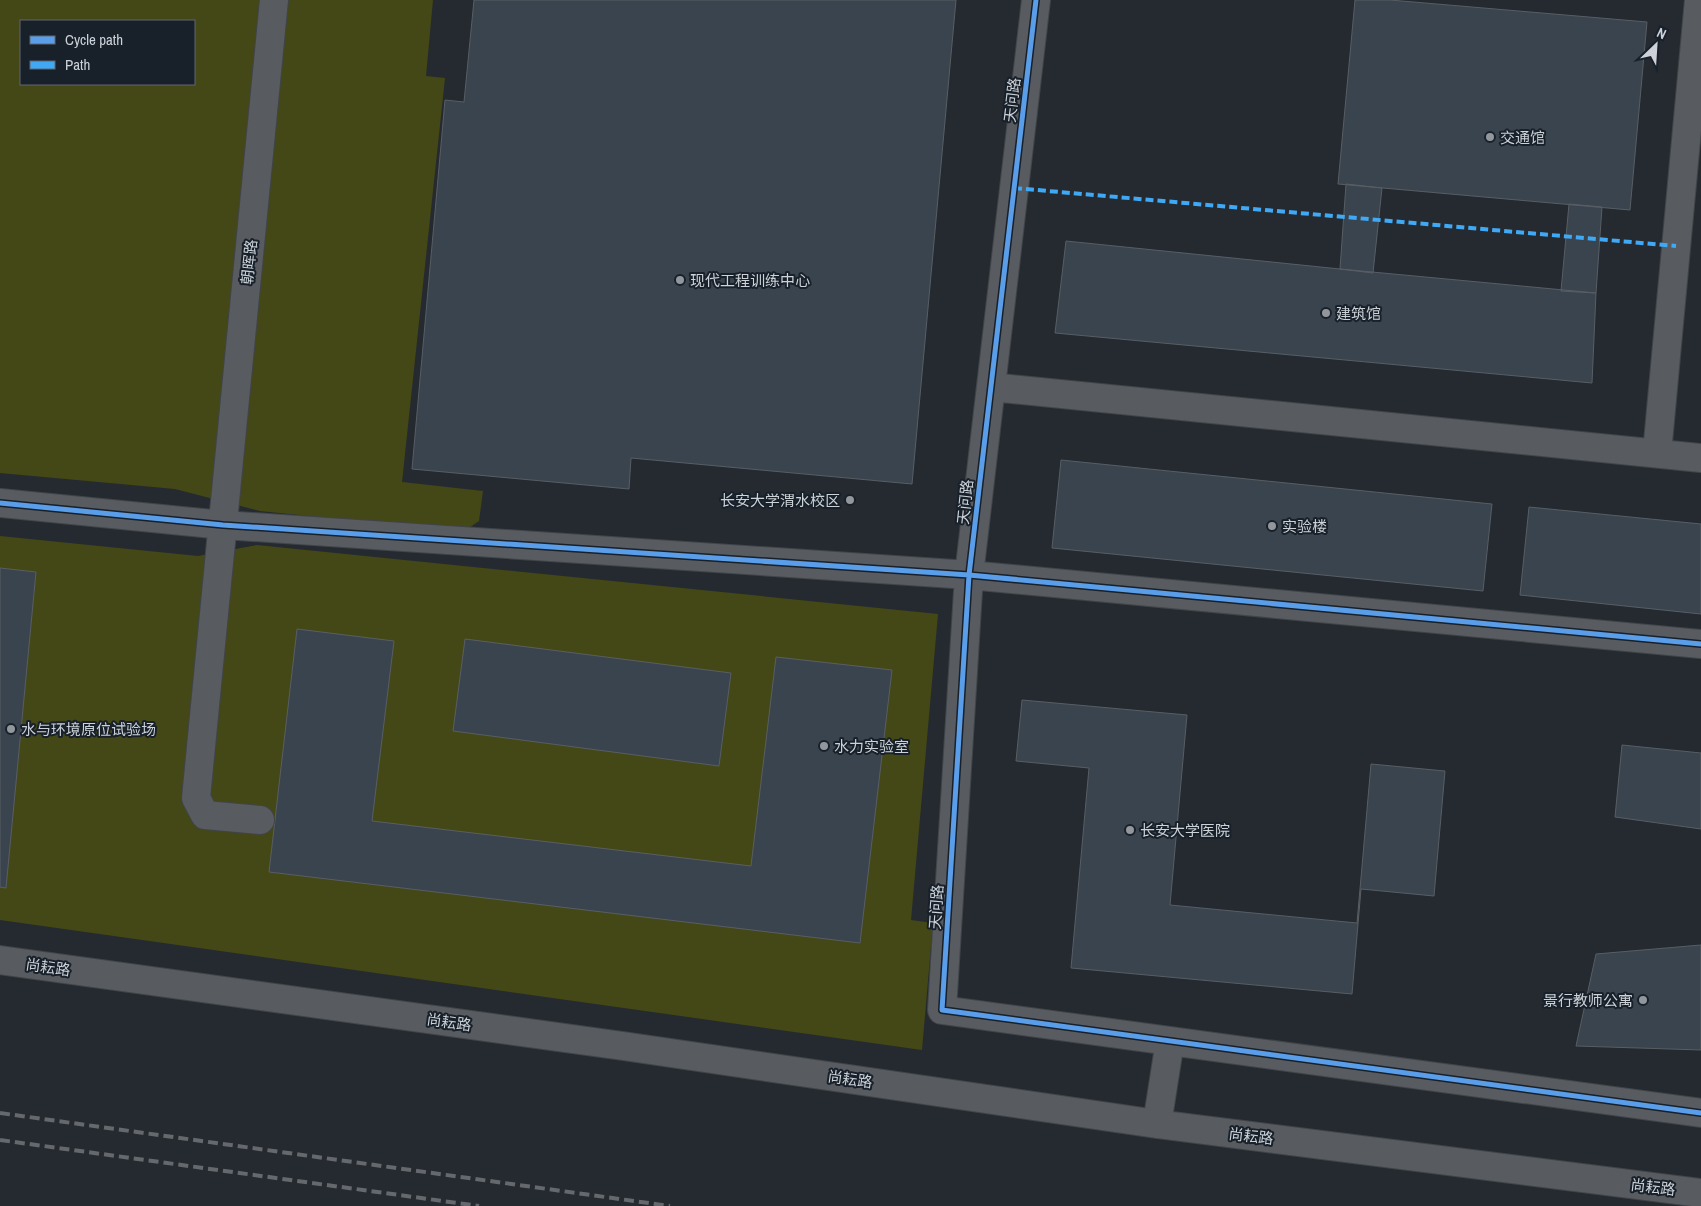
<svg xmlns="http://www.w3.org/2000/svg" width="1701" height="1206" font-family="'Archivo Narrow','Noto Sans SC',sans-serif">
	<rect width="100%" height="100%" fill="#252a30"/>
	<!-- green -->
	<path fill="#444816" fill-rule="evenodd" d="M 0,0 L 433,0 L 426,76 L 445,78 L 402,482 L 483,491 L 479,521 L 463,532 L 260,511 L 175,489 L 0,473 ZM 21,21 L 194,21 L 194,84 L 21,84 Z
		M 0,536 L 198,556 L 257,545 L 938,614 L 911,920 L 933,923 L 922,1050 L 0,920 Z"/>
	<!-- building -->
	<path fill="#3a444f" stroke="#595e63" d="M 474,0 L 956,0 L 912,484 L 631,458 L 629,489 L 412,469 L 445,100 L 464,102 Z
		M 1355,0 L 1390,0 L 1647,22 L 1630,210 L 1338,184 Z
		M 1346,184 L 1382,188 L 1373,273 L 1340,269 Z
		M 1569,204 L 1602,207 L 1596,293 L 1561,291 Z
		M 1066,241 L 1340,269 L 1596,293 L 1592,383 L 1055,333 Z
		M 1061,460 L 1492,504 L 1483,591 L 1052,548 Z
		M 1529,507 L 1701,524 L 1701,614 L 1520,595 Z
		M 0,568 L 36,572 L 6,888 L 0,887 Z
		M 297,629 L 394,641 L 372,821 L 751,866 L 776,657 L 892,670 L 860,943 L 269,872 Z
		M 465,639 L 731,673 L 719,766 L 453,731 Z
		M 1022,700 L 1187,715 L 1170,905 L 1357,923 L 1371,764 L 1445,771 L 1434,896 L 1361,889 L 1352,994 L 1071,968 L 1089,768 L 1016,761 Z
		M 1622,745 L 1701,753 L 1701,829 L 1615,817 Z
		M 1701,945 L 1701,1050 L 1576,1046 L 1596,954 Z"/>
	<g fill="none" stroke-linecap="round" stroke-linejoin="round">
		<defs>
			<path id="minor" d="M 1036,0 L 969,575 L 942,1010 L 1701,1113
				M 991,387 L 1701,458
				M 1657,453 L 1699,0
				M 0,503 L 223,525 L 969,575 L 1701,644
				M 260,820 L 205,815 L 196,798 L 274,0
				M 0,960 L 623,1046 L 1157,1124 L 1701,1193
				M 1157,1124 L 1170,1041"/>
		</defs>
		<!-- minor casing -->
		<use href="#minor" stroke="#40454a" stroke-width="30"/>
		<!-- minor -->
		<use href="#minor" stroke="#585b60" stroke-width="28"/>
		<!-- rail -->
		<path stroke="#65686c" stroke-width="4" stroke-dasharray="10 5" stroke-linecap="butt" d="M 0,1113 L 670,1206
			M 0,1140 L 479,1206"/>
		<!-- quiet -->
		<path stroke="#3fa9f5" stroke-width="4" stroke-dasharray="8 4" stroke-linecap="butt" d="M 1014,188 L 1676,246"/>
		<defs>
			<path id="cycleway" d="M 1036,0 L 969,575 L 942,1010 L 1701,1113
				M 0,503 L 223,525 L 969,575 L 1701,644"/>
		</defs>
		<!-- cycleway casing -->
		<use href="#cycleway" stroke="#18202a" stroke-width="8"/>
		<!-- cycleway -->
		<use href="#cycleway" stroke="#5a9eea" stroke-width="5"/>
	</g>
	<!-- markers -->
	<g fill="#92979d" stroke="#18202a" stroke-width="2">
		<circle cx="1490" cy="137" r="5"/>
		<circle cx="680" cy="280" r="5"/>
		<circle cx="1326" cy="313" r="5"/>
		<circle cx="850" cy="500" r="5"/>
		<circle cx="1272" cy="526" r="5"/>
		<circle cx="11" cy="729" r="5"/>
		<circle cx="824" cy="746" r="5"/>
		<circle cx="1130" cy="830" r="5"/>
		<circle cx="1643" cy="1000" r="5"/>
	</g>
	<g text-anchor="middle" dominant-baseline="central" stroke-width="4" stroke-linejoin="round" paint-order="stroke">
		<!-- street labels -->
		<g font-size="15" fill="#ccd2d8" stroke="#18202a">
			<text transform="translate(1012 100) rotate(-83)">天问路</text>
			<text transform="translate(249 262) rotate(-84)">朝晖路</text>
			<text transform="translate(965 502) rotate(-84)">天问路</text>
			<text transform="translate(936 907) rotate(-86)">天问路</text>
			<text transform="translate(48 967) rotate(8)">尚耘路</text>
			<text transform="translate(449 1022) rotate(8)">尚耘路</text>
			<text transform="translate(850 1079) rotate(8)">尚耘路</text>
			<text transform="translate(1251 1136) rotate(7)">尚耘路</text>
			<text transform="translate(1653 1187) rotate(7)">尚耘路</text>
		</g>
		<!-- poi labels -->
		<g font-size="15" fill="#ccd2d8" stroke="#18202a" text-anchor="start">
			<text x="1500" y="137">交通馆</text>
			<text x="690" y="280">现代工程训练中心</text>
			<text x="1336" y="313">建筑馆</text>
			<text x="840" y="500" text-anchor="end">长安大学渭水校区</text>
			<text x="1282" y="526">实验楼</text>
			<text x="21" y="729">水与环境原位试验场</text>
			<text x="834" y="746">水力实验室</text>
			<text x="1140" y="830">长安大学医院</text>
			<text x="1633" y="1000" text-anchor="end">景行教师公寓</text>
		</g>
	</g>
	<!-- legend -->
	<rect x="20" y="20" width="175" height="65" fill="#18202a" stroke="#606770"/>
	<rect x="30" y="36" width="25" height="8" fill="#5a9eea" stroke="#606770"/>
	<text x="65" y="45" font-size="15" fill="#ccd2d8">Cycle path</text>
	<rect x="30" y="61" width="25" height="8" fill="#3fa9f5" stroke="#606770"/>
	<text x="65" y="70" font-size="15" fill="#ccd2d8">Path</text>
	<!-- north arrow -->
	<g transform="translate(1656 45) rotate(25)" stroke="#18202a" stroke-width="4" paint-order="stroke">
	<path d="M0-4L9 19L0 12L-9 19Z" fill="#ccd2d8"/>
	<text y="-8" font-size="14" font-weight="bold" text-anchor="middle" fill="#ccd2d8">N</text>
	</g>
</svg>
